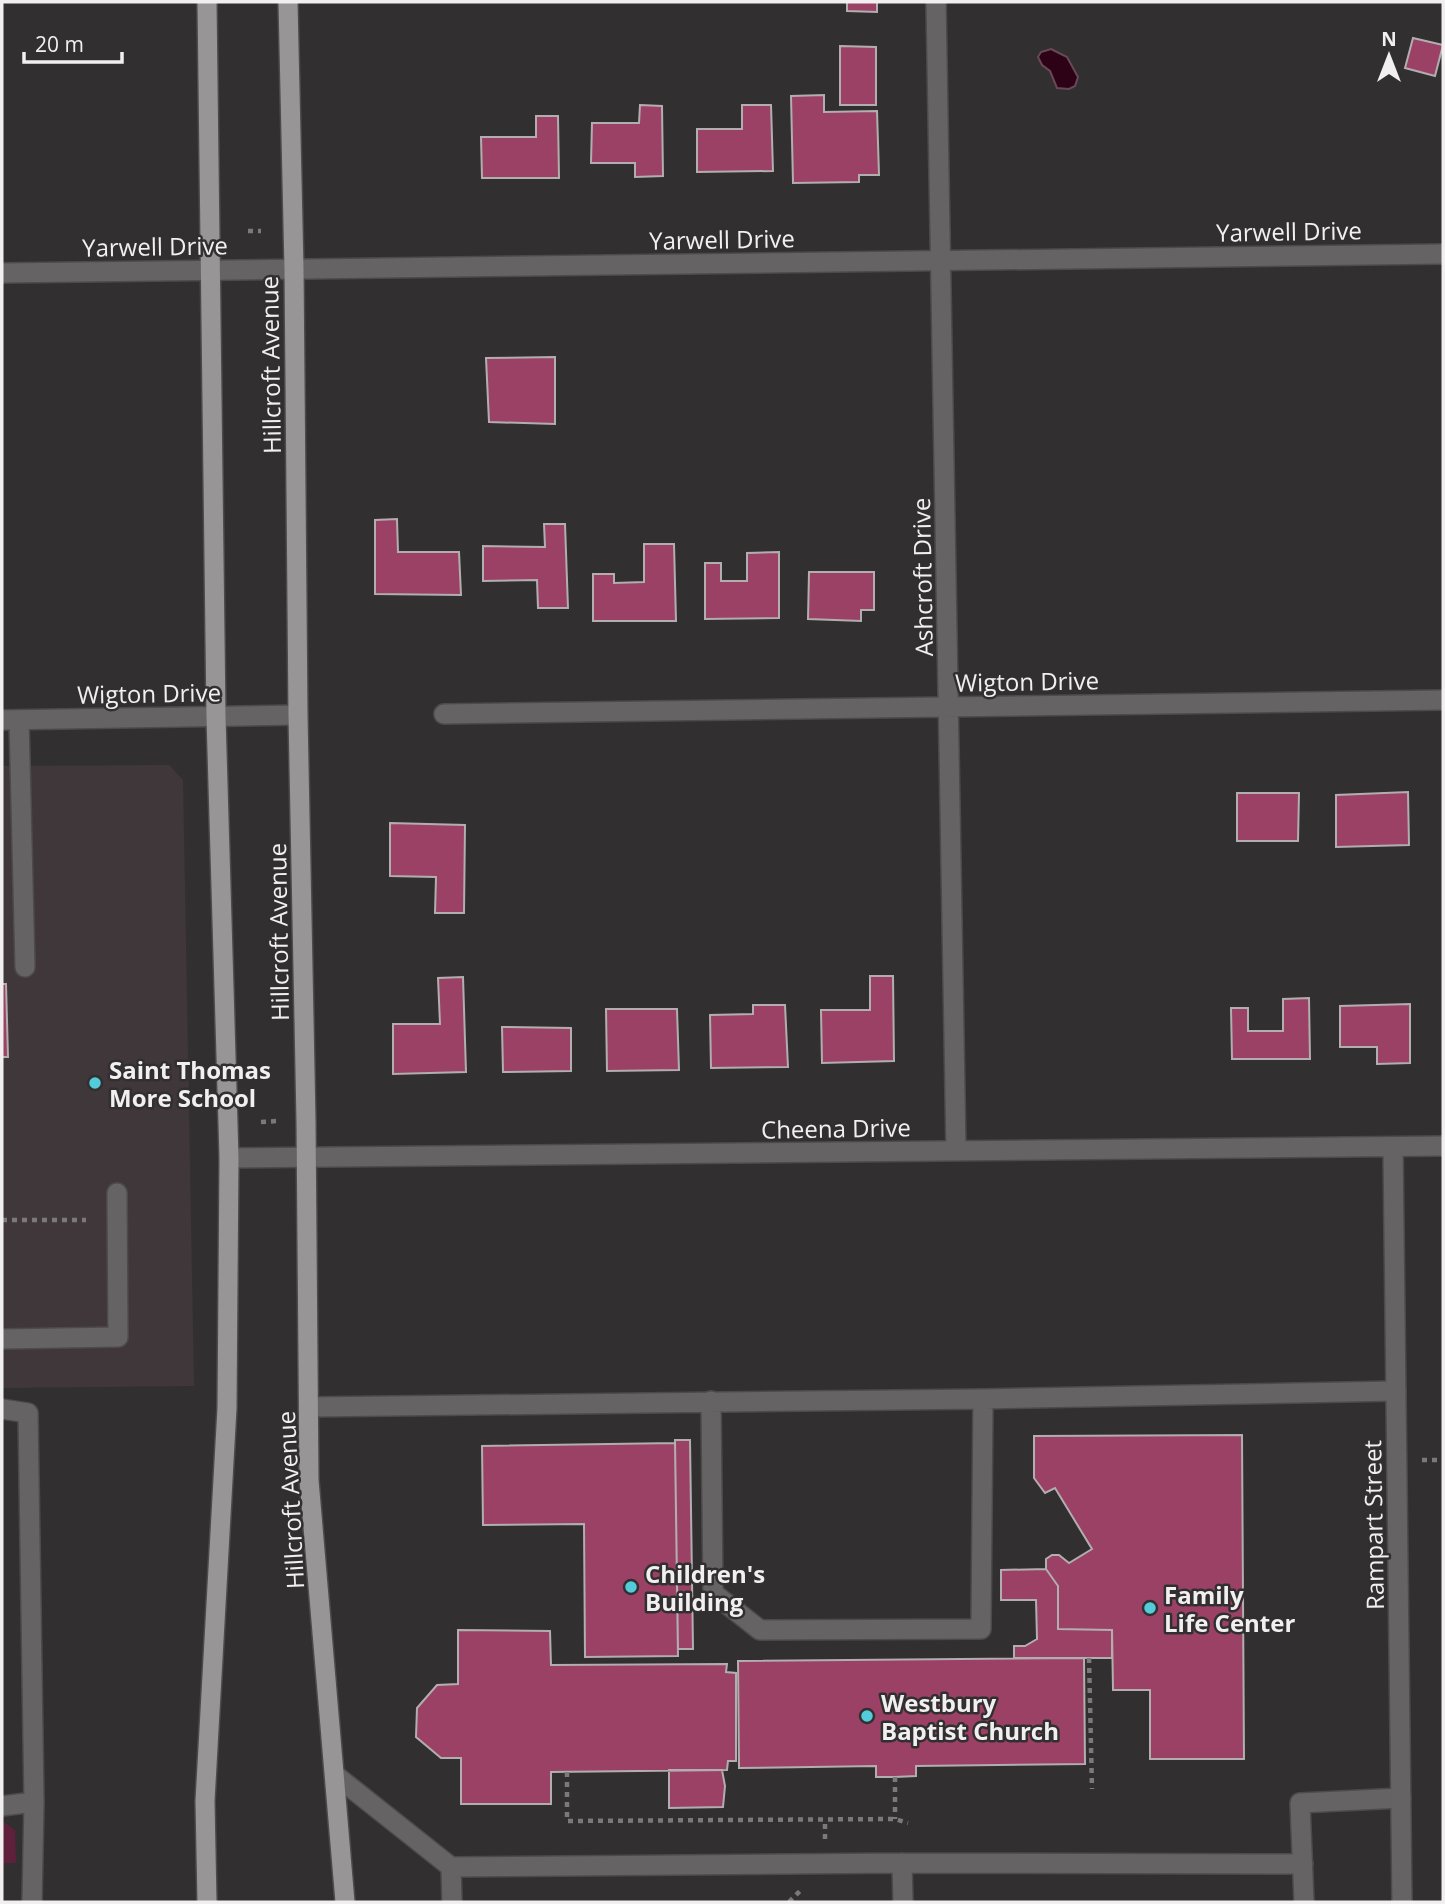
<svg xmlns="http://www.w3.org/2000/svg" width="1445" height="1904" font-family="'Open Sans',sans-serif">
	<rect width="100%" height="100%" fill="#322f30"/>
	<!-- built -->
	<path fill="#40373a" d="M 169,765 L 183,780 L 194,1386 L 2,1388 L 2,766 Z"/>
	<!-- green -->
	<path fill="#5f203b" d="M 2,1821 L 15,1830 L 16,1863 L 2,1863 Z"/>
	<!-- water -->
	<path fill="#2d0116" stroke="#684857" stroke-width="2" d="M 1051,49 L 1067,57 L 1078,77 L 1075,86 L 1069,89 L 1057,88 L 1050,71 L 1042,65 L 1038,57 L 1041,52 Z"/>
	<!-- building -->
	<path fill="#9b4166" stroke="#b2aeaf" stroke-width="2" d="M 847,2 L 877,2 L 877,12 L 847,11 Z
		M 1413,38 L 1443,45 L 1435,76 L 1405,68 Z
		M 840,46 L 876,47 L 876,105 L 840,105 Z
		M 824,95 L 824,112 L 877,111 L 879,175 L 859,175 L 859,182 L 793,183 L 791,96 Z
		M 640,105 L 662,106 L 663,176 L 635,177 L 635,163 L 591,163 L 592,123 L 639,123 Z
		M 742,105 L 771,105 L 773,171 L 697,172 L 697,129 L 742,129 Z
		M 536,116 L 558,116 L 559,178 L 482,178 L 481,137 L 536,137 Z
		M 555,357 L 555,424 L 489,422 L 486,358 Z
		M 397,519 L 398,552 L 459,552 L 461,595 L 375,594 L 375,520 Z
		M 544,524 L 565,524 L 568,608 L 538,608 L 537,580 L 483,581 L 483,546 L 545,547 Z
		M 644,544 L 674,544 L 676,621 L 593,621 L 593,574 L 614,574 L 614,583 L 644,582 Z
		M 779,552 L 779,618 L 705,619 L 705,563 L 721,563 L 721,581 L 747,581 L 747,553 Z
		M 809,572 L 874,572 L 874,610 L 861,610 L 861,621 L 808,619 Z
		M 1408,792 L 1409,845 L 1336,847 L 1336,795 Z
		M 1237,793 L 1299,793 L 1298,841 L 1237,841 Z
		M 390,823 L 465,825 L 464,913 L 435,913 L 436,877 L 390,876 Z
		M 870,976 L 893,976 L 894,1061 L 822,1063 L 821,1010 L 870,1010 Z
		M 463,977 L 466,1072 L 393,1074 L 393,1024 L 440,1024 L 438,978 Z
		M 2,984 L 6,984 L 8,1057 L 2,1057 Z
		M 1309,998 L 1310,1059 L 1232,1059 L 1231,1008 L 1248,1008 L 1248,1031 L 1283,1031 L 1283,999 Z
		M 1410,1004 L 1410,1063 L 1377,1064 L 1377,1047 L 1340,1047 L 1340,1006 Z
		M 753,1005 L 785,1005 L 788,1067 L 711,1068 L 710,1015 L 753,1014 Z
		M 606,1009 L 677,1009 L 679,1070 L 607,1071 Z
		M 502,1027 L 571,1028 L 571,1071 L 503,1072 Z
		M 1242,1435 L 1244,1759 L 1150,1759 L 1150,1690 L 1113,1690 L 1112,1630 L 1058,1629 L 1058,1586 L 1046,1569 L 1046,1559 L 1052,1555 L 1059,1555 L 1069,1563 L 1092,1549 L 1055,1488 L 1045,1493 L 1034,1478 L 1034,1436 Z
		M 675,1440 L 690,1440 L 693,1649 L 678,1649 Z
		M 675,1443 L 678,1656 L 585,1657 L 584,1524 L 483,1525 L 482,1446 Z
		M 1046,1569 L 1058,1586 L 1058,1629 L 1112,1630 L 1112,1658 L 1014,1658 L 1014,1646 L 1025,1646 L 1037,1639 L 1036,1600 L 1001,1600 L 1001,1570 Z
		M 458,1630 L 550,1631 L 551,1665 L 727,1664 L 726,1672 L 736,1673 L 736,1761 L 728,1761 L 727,1770 L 551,1772 L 551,1804 L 461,1804 L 461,1758 L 441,1758 L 416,1737 L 417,1708 L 437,1685 L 458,1684 Z
		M 1084,1658 L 1085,1764 L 916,1766 L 916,1776 L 895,1777 L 876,1777 L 876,1766 L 739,1768 L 738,1661 Z
		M 669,1770 L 722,1770 L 725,1786 L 723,1807 L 669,1808 Z"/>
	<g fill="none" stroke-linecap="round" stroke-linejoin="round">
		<defs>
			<path id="service" d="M 19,720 L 25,967
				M 2,1339 L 118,1337 L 117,1193
				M 711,1401 L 713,1593 L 760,1630 L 981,1629 L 983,1399
				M 309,1407 L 983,1399 L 1396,1391
				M 2,1409 L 28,1413 L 34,1802 L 32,1902
				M 335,1775 L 451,1867 L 902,1863 L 1303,1864
				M 2,1806 L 34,1802
				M 902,1863 L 903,1902
				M 451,1867 L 452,1902
				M 1304,1902 L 1300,1803 L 1401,1798"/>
			<path id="minor" d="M 936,2 L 956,1151
				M 2,273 L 1443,254
				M 444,714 L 1443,700
				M 2,720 L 298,715
				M 1393,1147 L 1402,1902
				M 229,1158 L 1443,1146"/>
			<path id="primary" d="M 288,2 L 294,269 L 298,715 L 306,1121 L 309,1480 L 345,1902
				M 207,1902 L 205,1801 L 227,1408 L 229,1158 L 216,717 L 207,2"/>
		</defs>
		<!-- service casing -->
		<use href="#service" stroke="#4d4a4b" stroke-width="22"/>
		<!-- minor casing -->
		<use href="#minor" stroke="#4d4a4b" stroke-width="22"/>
		<!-- primary casing -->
		<use href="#primary" stroke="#4d4a4b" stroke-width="22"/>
		<!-- path -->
		<path stroke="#7c797a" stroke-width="4.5" stroke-dasharray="5 5" stroke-linecap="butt" d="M 248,231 L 261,231
			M 261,1122 L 278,1121
			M 2,1220 L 86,1220
			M 1422,1460 L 1443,1460
			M 1089,1658 L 1092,1789
			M 567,1772 L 567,1821 L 895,1819 L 908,1823
			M 895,1777 L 895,1819
			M 825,1839 L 825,1819
			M 789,1902 L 800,1891"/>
		<!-- service -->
		<use href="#service" stroke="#656363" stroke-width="19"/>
		<!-- minor -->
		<use href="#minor" stroke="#656363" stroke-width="19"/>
		<!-- primary -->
		<use href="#primary" stroke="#989596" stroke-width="19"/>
	</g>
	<!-- markers -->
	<g fill="#53cbda" stroke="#322f30" stroke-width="2.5">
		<circle cx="95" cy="1083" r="7"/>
		<circle cx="631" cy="1587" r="7"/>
		<circle cx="1150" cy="1608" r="7"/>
		<circle cx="867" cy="1716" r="7"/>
	</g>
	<g text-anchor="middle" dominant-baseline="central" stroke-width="5" stroke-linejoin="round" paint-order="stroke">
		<!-- street labels -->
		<g font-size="24" fill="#f1efef" stroke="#322f30">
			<text transform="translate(1289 231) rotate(-1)">Yarwell Drive</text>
			<text transform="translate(722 239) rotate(-1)">Yarwell Drive</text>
			<text transform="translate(155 246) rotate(-1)">Yarwell Drive</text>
			<text transform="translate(270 365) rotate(-91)">Hillcroft Avenue</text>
			<text transform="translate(922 577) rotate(-91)">Ashcroft Drive</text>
			<text transform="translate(1027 681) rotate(-1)">Wigton Drive</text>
			<text transform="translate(149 693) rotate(-1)">Wigton Drive</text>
			<text transform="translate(278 932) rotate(-91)">Hillcroft Avenue</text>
			<text transform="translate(836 1128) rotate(-1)">Cheena Drive</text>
			<text transform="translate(290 1500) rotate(-93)">Hillcroft Avenue</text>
			<text transform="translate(1373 1525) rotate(-91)">Rampart Street</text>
		</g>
		<!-- poi labels -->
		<g font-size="24" font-weight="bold" fill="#f1efef" stroke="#322f30" text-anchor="start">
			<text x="109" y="1069">Saint Thomas<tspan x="109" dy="28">More School</tspan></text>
			<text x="645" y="1573">Children's<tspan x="645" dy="28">Building</tspan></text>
			<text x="1164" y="1594">Family<tspan x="1164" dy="28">Life Center</tspan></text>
			<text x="881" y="1702">Westbury<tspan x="881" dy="28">Baptist Church</tspan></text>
		</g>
	</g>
	<!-- border -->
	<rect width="1445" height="1904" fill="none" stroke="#f1efef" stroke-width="7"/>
	<!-- north arrow -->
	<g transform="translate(1389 56)" stroke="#322f30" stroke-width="5" paint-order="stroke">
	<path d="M0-5L12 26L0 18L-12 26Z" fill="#f1efef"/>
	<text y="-10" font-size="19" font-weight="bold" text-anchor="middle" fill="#f1efef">N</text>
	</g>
	<!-- scale -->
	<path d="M24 52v10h98v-10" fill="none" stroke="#f1efef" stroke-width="3.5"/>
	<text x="35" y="52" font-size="21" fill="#f1efef" stroke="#322f30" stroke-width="5" paint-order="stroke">20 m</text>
</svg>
